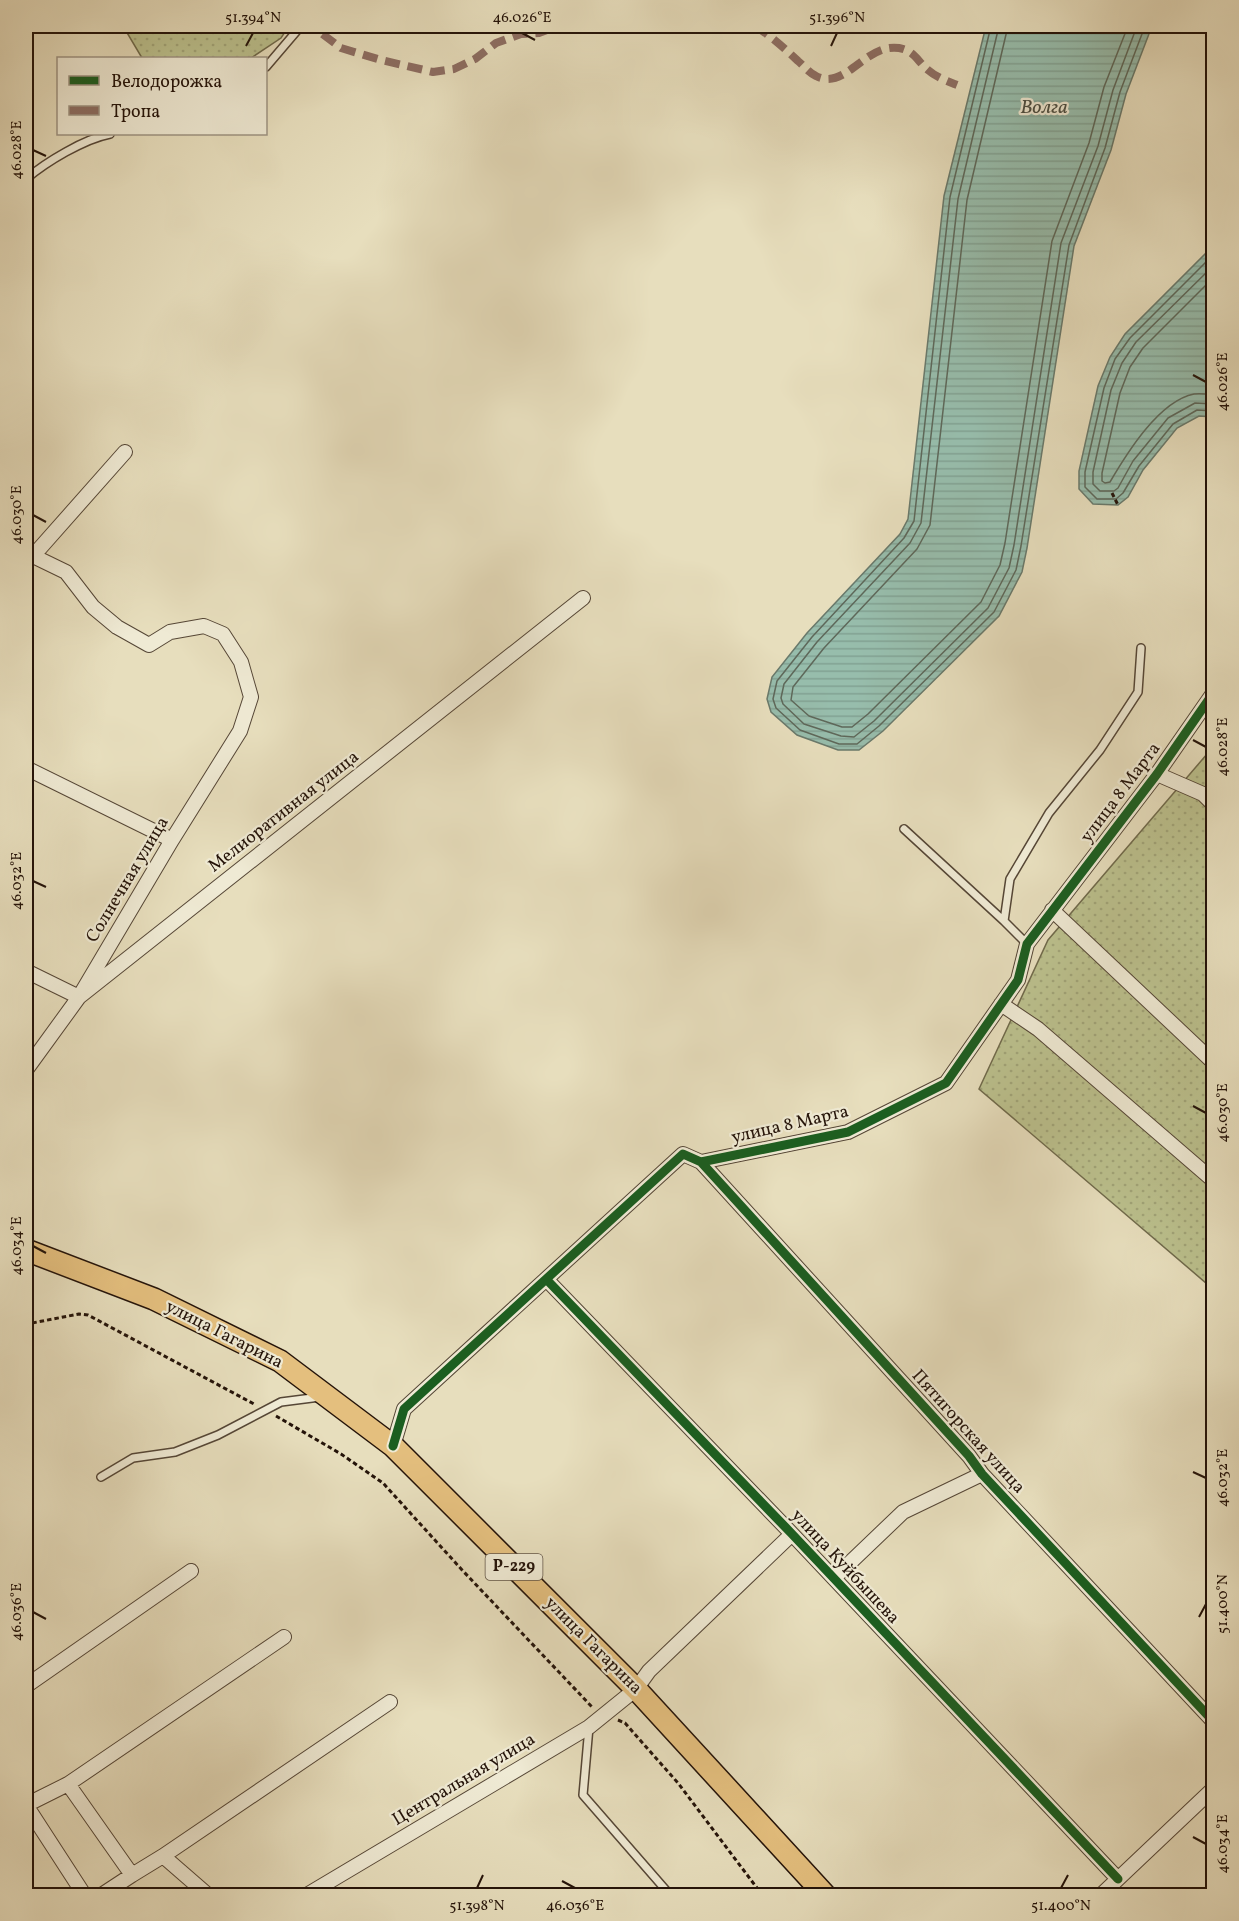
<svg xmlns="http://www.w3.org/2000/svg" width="1239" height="1921" font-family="Vollkorn,serif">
	<defs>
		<pattern id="garden-dots" width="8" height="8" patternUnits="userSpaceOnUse" patternTransform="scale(1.5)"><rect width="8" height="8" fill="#bbc08d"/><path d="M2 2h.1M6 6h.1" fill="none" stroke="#a1a478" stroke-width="1.8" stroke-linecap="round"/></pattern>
		<pattern id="water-rules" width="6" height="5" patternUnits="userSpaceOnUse" patternTransform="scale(1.5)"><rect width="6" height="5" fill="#97bdac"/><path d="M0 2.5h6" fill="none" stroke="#82a293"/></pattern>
	</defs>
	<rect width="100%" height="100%" fill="#e7debd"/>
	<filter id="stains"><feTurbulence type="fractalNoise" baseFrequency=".00333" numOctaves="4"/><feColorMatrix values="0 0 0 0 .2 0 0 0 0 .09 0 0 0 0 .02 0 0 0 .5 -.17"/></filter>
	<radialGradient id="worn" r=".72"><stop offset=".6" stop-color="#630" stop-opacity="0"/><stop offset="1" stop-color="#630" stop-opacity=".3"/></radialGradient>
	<!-- garden -->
	<path fill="url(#garden-dots)" stroke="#706a4b" stroke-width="1.5" d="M 123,26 L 289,26 L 281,38 L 251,58 L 142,58 Z
		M 1213,747 L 1213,1289 L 979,1089 L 1048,940 Z"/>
	<!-- water -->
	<path fill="url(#water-rules)" stroke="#69796b" stroke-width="1.5" d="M 986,26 L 1152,26 L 1126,94 L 1111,150 L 1074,246 L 1027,548 L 1022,572 L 999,616 L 883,731 L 859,750 L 838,750 L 797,735 L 771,712 L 767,699 L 772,677 L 807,633 L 900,534 L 908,519 L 944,196 Z
		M 1213,246 L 1213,417 L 1199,416 L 1177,428 L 1143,470 L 1128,497 L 1118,505 L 1093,504 L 1079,489 L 1079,471 L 1098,386 L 1110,357 L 1125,334 Z"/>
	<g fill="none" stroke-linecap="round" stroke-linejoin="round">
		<!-- shore -->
		<path stroke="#5e685a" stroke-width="1.5" d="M 991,26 L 950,197 L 914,521 L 904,538 L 812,637 L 777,681 L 773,699 L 776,708 L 800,730 L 839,744 L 857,744 L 879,726 L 994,612 L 1016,570 L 1021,546 L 1069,245 L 1105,148 L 1120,92 L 1145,26
			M 999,26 L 958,199 L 921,523 L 910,543 L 817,642 L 784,684 L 781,698 L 783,704 L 804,724 L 841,736 L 854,737 L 874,721 L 988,608 L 1009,568 L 1014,545 L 1061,243 L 1098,146 L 1113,90 L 1137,26
			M 1008,26 L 967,200 L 930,525 L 917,549 L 824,648 L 793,687 L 791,700 L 809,716 L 842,727 L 852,727 L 868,714 L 981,602 L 1000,565 L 1005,543 L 1052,241 L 1089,143 L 1104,87 L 1128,26
			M 1214,254 L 1130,338 L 1115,359 L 1104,388 L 1085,472 L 1085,487 L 1097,499 L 1116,499 L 1123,493 L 1139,466 L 1173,424 L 1197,410 L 1214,411
			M 1214,265 L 1136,342 L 1122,363 L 1111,390 L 1093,472 L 1093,484 L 1100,491 L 1114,491 L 1118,488 L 1133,461 L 1168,418 L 1195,403 L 1214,404
			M 1214,277 L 1143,348 L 1130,367 L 1120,393 L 1102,473 L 1102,481 L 1105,483 L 1110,482 C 1127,453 1159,401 1194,394 C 1201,393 1207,394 1214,395"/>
		<defs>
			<path id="service" d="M 266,67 L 301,26
				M 26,179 C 46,162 84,139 110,134
				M 904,829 L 1004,921
				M 1027,944 L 1004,921 L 1010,879 L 1049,813 L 1100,750 L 1138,692 L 1141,648
				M 101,1477 L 133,1458 L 175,1452 L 218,1435 L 281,1402 L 320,1397
				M 589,1727 L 583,1795 L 671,1896"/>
			<path id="minor" d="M 26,554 L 33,556 L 66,572 L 93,607 L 117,627 L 149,645 L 170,632 L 204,626 L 223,634 L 241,662 L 251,697 L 240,731 L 172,840 L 79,997 L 26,971
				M 33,556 L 125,452
				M 26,768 L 172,840
				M 1157,774 L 1203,794 L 1214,805
				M 1052,910 L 1214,1063
				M 1001,1004 L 1038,1029 L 1214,1181
				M 26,1070 L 79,997 L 583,598
				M 701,1162 L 969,1456 L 982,1474 L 1214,1722
				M 547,1280 L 792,1534 L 1118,1879
				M 393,1446 L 404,1409 L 683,1154 L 701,1162 L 848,1132 L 946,1083 L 1018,980 L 1027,944 L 1157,774 L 1214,692
				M 834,1578 L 903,1512 L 982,1474
				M 26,1686 L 191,1571
				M 68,1784 L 284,1637
				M 26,1805 L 68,1784 L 132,1875 L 163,1856 L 209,1896
				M 26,1805 L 85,1896
				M 163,1856 L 390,1702
				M 100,1896 L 132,1875
				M 305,1896 L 589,1727 L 636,1689 L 649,1671 L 792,1534
				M 1100,1896 L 1214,1788"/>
			<path id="primary" d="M 26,1250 L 154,1299 L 280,1361 L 393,1446 L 636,1689 L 826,1896"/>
		</defs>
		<!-- service casing -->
		<use href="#service" stroke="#554636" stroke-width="10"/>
		<!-- minor casing -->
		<use href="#minor" stroke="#554636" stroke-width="16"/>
		<!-- primary casing -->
		<use href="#primary" stroke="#241309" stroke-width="24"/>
		<!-- path -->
		<path stroke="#241309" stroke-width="3" stroke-dasharray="4.5 3" stroke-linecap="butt" d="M 1112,493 L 1118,505
			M 26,1319 L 32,1323 L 79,1314 L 88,1315 L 254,1404
			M 276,1416 L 341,1454 L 383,1483 L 463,1571 L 593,1708
			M 618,1720 L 625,1723 L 678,1783 L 763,1896"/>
		<!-- service -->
		<use href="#service" stroke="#efead4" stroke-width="7"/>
		<!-- minor -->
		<use href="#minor" stroke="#efead4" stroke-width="14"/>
		<!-- primary -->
		<use href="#primary" stroke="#e4bf7e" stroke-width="21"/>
		<!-- quiet -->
		<path stroke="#8d6e63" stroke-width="8" stroke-dasharray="15 8" stroke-linecap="butt" d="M 302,26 L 313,27 L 341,48 L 381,60 L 433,72 L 454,69 L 475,59 L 496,43 L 521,34 L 539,33 L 558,26
			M 755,26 C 771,36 784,48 798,61 C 804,66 809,73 816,76 C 846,91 865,43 899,48 C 915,51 917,61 928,70 C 936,77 947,81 957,85"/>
		<defs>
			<path id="cycleway" d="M 701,1162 L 969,1456 L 982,1474 L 1214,1722
				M 547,1280 L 792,1534 L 1118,1879
				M 393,1446 L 404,1409 L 683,1154 L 701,1162 L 848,1132 L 946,1083 L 1018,980 L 1027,944 L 1157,774 L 1214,692"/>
		</defs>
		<!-- cycleway casing -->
		<use href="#cycleway" stroke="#efead4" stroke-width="13"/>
		<!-- cycleway -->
		<use href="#cycleway" stroke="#1b5e20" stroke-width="9"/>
	</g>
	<!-- ticks -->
	<path fill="none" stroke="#241309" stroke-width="2" d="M 522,33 L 535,40M 246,46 L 253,33M 831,46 L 837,33M 33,150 L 46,156M 1193,375 L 1206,382M 33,515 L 46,522M 1193,740 L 1206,747M 33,881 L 46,887M 1193,1106 L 1206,1113M 33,1246 L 46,1253M 1193,1472 L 1206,1478M 33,1612 L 46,1619M 1199,1617 L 1206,1604M 1193,1837 L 1206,1844M 562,1881 L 575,1888M 477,1888 L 483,1875M 1061,1888 L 1068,1875"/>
	<g text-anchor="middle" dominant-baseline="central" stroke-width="4.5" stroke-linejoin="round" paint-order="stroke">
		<!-- shield labels -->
		<rect fill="#efead4" stroke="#615446" stroke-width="1.5" x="485.5" y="1554" width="57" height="26" rx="4.5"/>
		<g font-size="16" font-weight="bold" fill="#241309">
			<text x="514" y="1567">Р-229</text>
		</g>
		<!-- street labels -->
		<g font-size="18" fill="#241309" stroke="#efead4">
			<text transform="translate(1121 793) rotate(-53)">улица 8 Марта</text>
			<text transform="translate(284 812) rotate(-38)">Мелиоративная улица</text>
			<text transform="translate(128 880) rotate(-59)">Солнечная улица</text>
			<text transform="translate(790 1125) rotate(-13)">улица 8 Марта</text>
			<text transform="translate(224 1335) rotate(27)">улица Гагарина</text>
			<text transform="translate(968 1432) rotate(48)">Пятигорская улица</text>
			<text transform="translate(845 1567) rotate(47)">улица Куйбышева</text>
			<text transform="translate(593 1646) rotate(45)">улица Гагарина</text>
			<text transform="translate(464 1780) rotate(-31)">Центральная улица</text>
		</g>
		<!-- water labels -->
		<g font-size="20" font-style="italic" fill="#4c4e42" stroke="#efead4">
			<text x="1044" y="108">Волга</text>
		</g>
	</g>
	<!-- margin -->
	<rect width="1239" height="1921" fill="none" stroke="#e7debd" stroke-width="66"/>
	<!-- legend -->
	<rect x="57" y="57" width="210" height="78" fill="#efead4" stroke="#9e9483" stroke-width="1.5"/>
	<rect x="69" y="76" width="30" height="9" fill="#1b5e20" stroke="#9e9483" stroke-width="1.5"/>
	<text x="111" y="87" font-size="18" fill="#241309">Велодорожка</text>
	<rect x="69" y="106" width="30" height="9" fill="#8d6e63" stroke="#9e9483" stroke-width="1.5"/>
	<text x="111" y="117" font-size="18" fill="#241309">Тропа</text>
	<rect x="33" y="33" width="1173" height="1855" fill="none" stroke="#241309" stroke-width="2"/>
	<g font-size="15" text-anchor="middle" fill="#241309">
		<text x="253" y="22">51.394°N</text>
		<text x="522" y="22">46.026°E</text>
		<text x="837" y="22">51.396°N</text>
		<text transform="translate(16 150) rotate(-90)" y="5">46.028°E</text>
		<text transform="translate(1222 382) rotate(-90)" y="5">46.026°E</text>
		<text transform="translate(16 515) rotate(-90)" y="5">46.030°E</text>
		<text transform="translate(1222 747) rotate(-90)" y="5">46.028°E</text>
		<text transform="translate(16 881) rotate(-90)" y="5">46.032°E</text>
		<text transform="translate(1222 1113) rotate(-90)" y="5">46.030°E</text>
		<text transform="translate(16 1246) rotate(-90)" y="5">46.034°E</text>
		<text transform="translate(1222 1478) rotate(-90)" y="5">46.032°E</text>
		<text transform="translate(1222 1604) rotate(-90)" y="5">51.400°N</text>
		<text transform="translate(16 1612) rotate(-90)" y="5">46.036°E</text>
		<text transform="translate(1222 1844) rotate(-90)" y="5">46.034°E</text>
		<text x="477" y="1910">51.398°N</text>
		<text x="575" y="1910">46.036°E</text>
		<text x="1061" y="1910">51.400°N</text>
	</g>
	<rect width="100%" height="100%" filter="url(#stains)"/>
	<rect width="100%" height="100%" fill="url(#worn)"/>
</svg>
